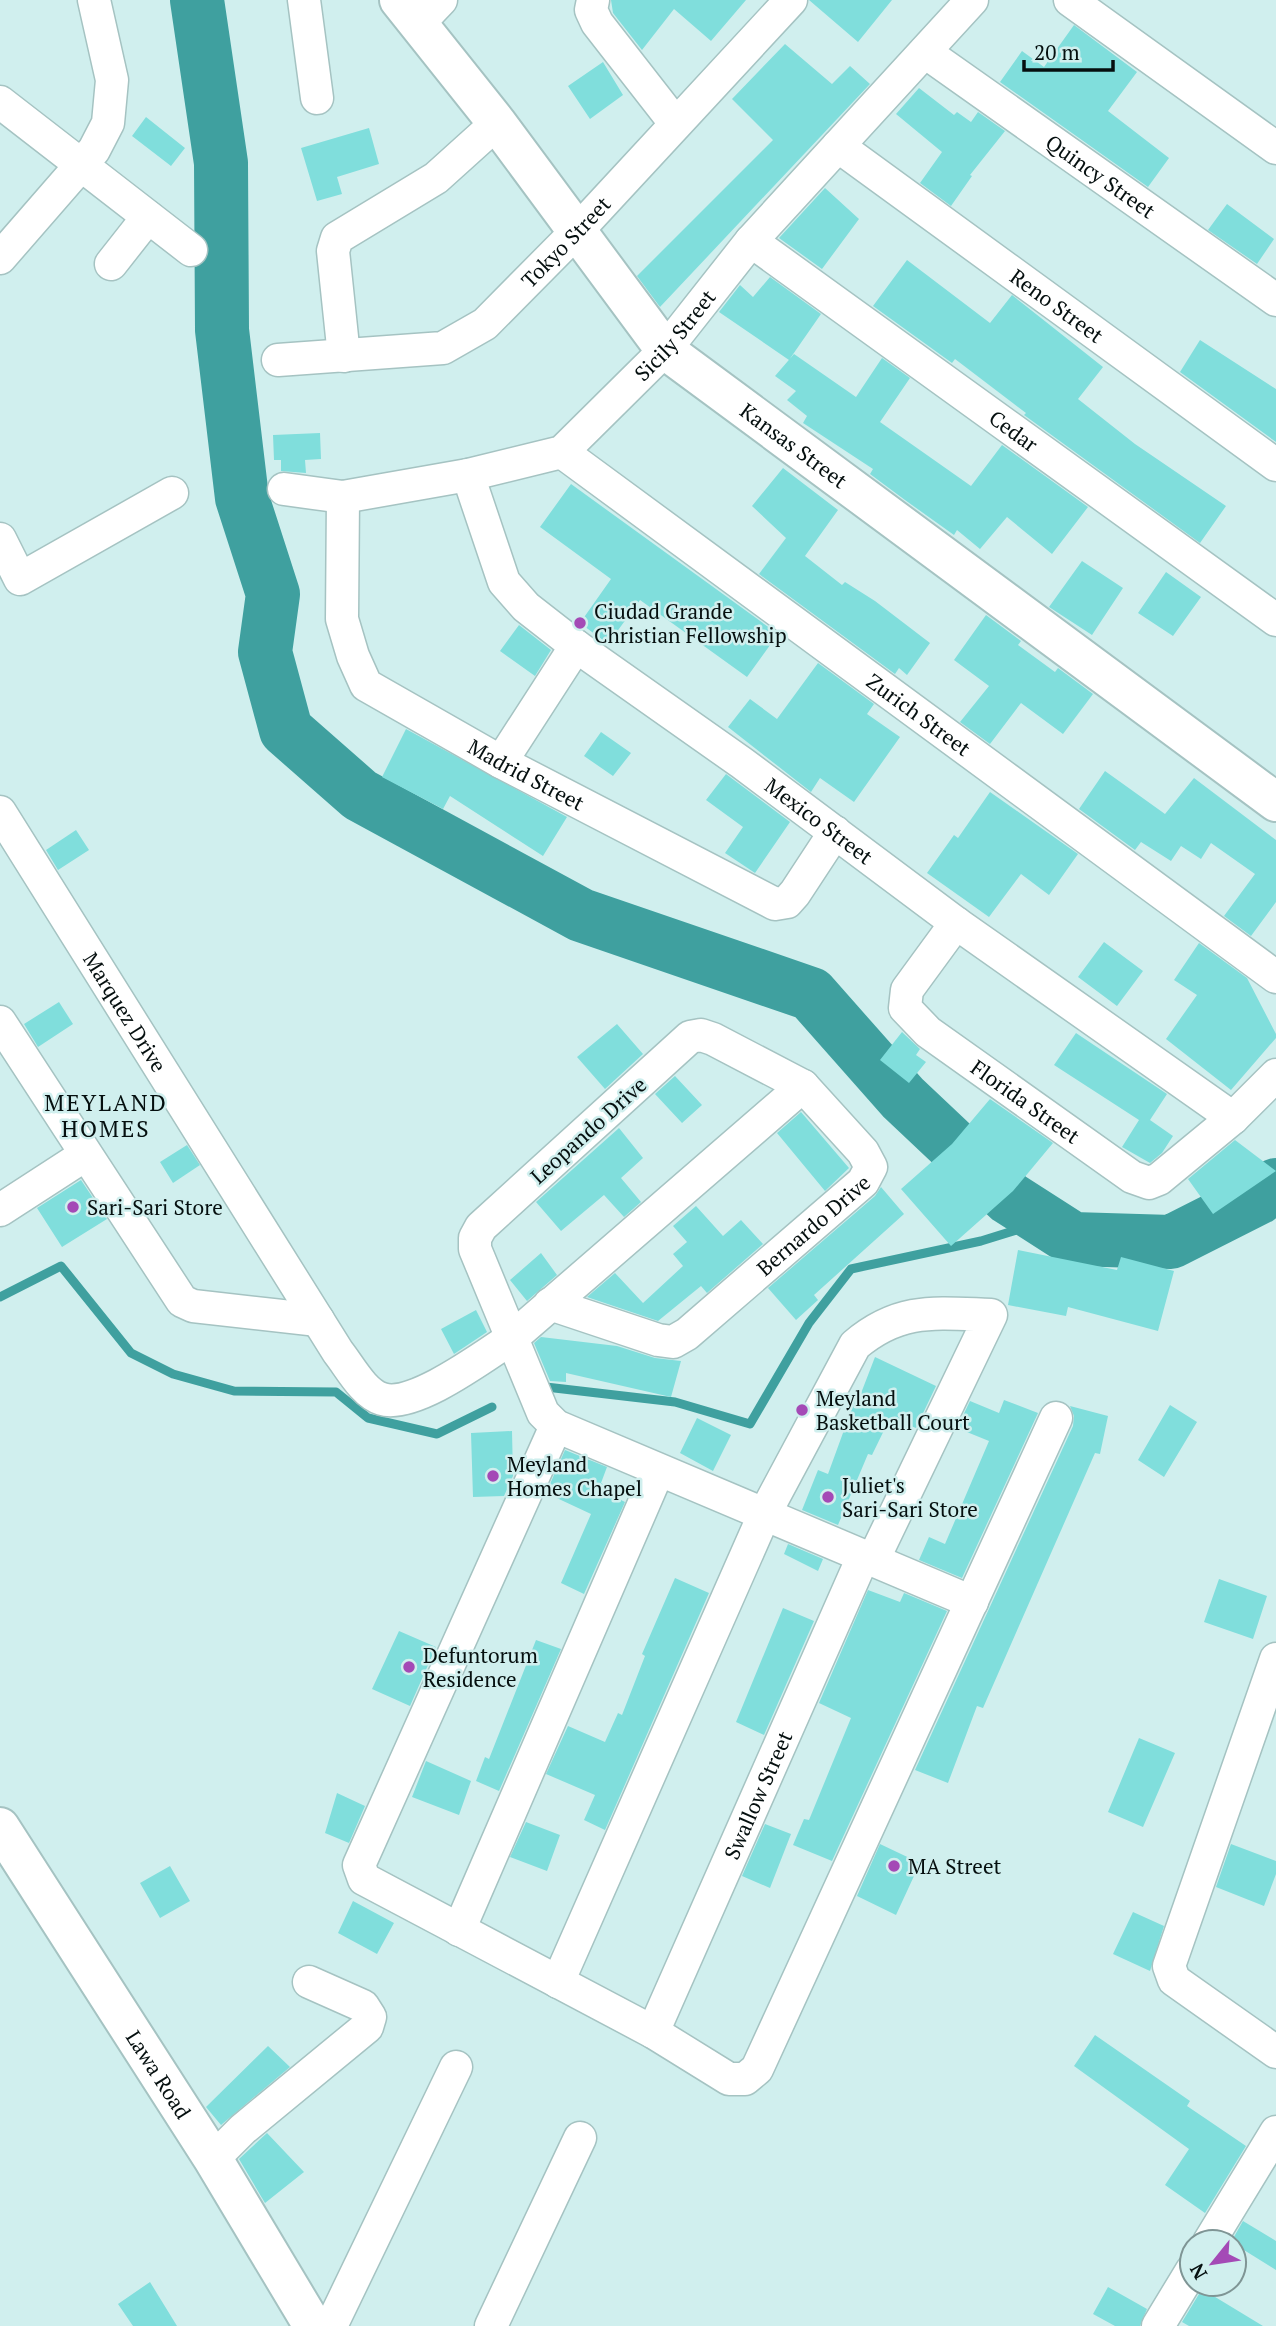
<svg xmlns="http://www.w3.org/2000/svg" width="1276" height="2326" font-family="'PT Serif',serif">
	<rect width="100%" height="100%" fill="#d0efee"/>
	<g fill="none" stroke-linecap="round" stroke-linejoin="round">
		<!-- stream -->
		<path stroke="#3fa09f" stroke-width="9" d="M 0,1297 L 61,1266 L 131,1353 L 173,1374 L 234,1391 L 336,1392 L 368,1418 L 437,1434 L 492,1407
			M 546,1387 L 675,1402 L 750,1424 L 809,1323 L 851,1269 L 981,1241 L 1045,1221"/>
		<!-- river -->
		<path stroke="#3fa09f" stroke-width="54" d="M 197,0 L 221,163 L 222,330 L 242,498 L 273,594 L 265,652 L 286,730 L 360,795 L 581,915 L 811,994 L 903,1098 L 1009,1198 L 1073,1239 L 1171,1242 L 1258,1198 L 1276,1185"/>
	</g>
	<!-- building -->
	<path fill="#80dedc" d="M 611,0 L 746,0 L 711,41 L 674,9 L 642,50 L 613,13 Z
		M 809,0 L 892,0 L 858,42 Z
		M 1074,25 L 1137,72 L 1108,111 L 1169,158 L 1148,187 L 1000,82 L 1022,51 L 1044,67 Z
		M 785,44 L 832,84 L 850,66 L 870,84 L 660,307 L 637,276 L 773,140 L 732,99 Z
		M 603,62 L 623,95 L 590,119 L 568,86 Z
		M 919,88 L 954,115 L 957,112 L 971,122 L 978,112 L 1005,131 L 970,175 L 972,176 L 951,206 L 920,183 L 942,152 L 896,114 Z
		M 146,117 L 185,148 L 171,166 L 132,136 Z
		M 369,128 L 379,164 L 337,177 L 342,194 L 317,201 L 301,148 Z
		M 825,188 L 859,219 L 822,269 L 779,238 Z
		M 1227,204 L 1274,239 L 1257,264 L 1208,230 Z
		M 907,260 L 990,323 L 1012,295 L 1103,367 L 1078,399 L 1135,444 L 1226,506 L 1200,543 L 1024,415 L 1026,413 L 955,359 L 952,363 L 873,306 Z
		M 770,277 L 821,314 L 789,360 L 719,312 L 740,285 L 753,297 Z
		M 1200,340 L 1276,389 L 1276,442 L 1180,372 Z
		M 794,354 L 856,397 L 882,358 L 910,378 L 880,422 L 971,486 L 1002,445 L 1088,507 L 1052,554 L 1007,517 L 980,549 L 957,530 L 954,535 L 905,500 L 870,474 L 873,469 L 803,423 L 807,416 L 787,400 L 796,391 L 775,376 Z
		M 320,433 L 321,459 L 305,460 L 306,473 L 281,471 L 281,460 L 274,460 L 273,435 Z
		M 783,468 L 838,510 L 805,556 L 842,585 L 845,582 L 875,601 L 930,643 L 907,675 L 899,668 L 895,674 L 759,574 L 786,538 L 752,506 Z
		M 571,484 L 778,634 L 747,677 L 640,600 L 608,644 L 580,623 L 611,579 L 540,527 Z
		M 1082,561 L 1123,588 L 1092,635 L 1049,607 Z
		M 1166,572 L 1201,597 L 1173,636 L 1138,613 Z
		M 986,615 L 1021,641 L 1018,645 L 1055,672 L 1058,668 L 1093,694 L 1063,734 L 1021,703 L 990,744 L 960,722 L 989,686 L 954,660 Z
		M 519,625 L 551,650 L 535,676 L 500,651 Z
		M 818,663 L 874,704 L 867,714 L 900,737 L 854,802 L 820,778 L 811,792 L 728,727 L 750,699 L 777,719 Z
		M 406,729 L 567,817 L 543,856 L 450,796 L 443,809 L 382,777 Z
		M 601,732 L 631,753 L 613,776 L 584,756 Z
		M 1105,771 L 1165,814 L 1194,778 L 1276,840 L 1276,902 L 1251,936 L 1224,916 L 1255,874 L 1211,843 L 1201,859 L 1181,846 L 1171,861 L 1141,842 L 1135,850 L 1079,809 Z
		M 726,774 L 790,822 L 755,873 L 725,853 L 743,827 L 706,800 Z
		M 990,792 L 1078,854 L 1049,895 L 1021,874 L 989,917 L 927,873 L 954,835 L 958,838 Z
		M 76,830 L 89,850 L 58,870 L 46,850 Z
		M 1104,942 L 1143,971 L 1117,1006 L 1078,977 Z
		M 1199,943 L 1247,978 L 1276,1034 L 1276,1038 L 1231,1090 L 1166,1039 L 1197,995 L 1174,980 Z
		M 59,1002 L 73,1024 L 38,1047 L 24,1024 Z
		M 617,1024 L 643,1054 L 605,1089 L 577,1057 Z
		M 902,1032 L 920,1049 L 916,1055 L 926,1062 L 909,1083 L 880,1060 Z
		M 1076,1033 L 1167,1094 L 1150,1120 L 1173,1136 L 1162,1153 L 1150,1163 L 1122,1147 L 1139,1120 L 1054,1065 Z
		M 675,1076 L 702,1105 L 682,1123 L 655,1094 Z
		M 990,1099 L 1053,1143 L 1013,1191 L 951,1246 L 901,1189 L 952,1144 Z
		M 801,1112 L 849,1168 L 825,1191 L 777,1133 Z
		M 619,1128 L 643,1158 L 621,1178 L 641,1202 L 624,1217 L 604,1195 L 561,1231 L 536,1202 Z
		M 1235,1140 L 1276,1171 L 1213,1214 L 1188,1179 Z
		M 187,1145 L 200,1165 L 173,1183 L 160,1162 Z
		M 81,1180 L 107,1219 L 62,1247 L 37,1208 Z
		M 881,1187 L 904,1214 L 814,1295 L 818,1300 L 796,1320 L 768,1288 L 875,1196 Z
		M 696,1206 L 723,1236 L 741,1220 L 763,1244 L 707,1293 L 701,1286 L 658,1321 L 587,1297 L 615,1273 L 643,1303 L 683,1266 L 673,1254 L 687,1242 L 673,1226 Z
		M 1018,1250 L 1117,1270 L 1121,1257 L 1174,1271 L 1158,1331 L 1068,1307 L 1066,1316 L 1008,1305 Z
		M 541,1253 L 557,1275 L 527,1301 L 510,1280 Z
		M 476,1310 L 487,1332 L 454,1354 L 441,1329 Z
		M 541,1337 L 617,1346 L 655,1358 L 681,1361 L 671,1397 L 566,1373 L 566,1382 L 550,1381 L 534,1343 Z
		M 875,1357 L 936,1386 L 916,1428 L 890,1418 L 872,1455 L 868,1454 L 838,1525 L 802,1510 L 818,1470 L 828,1474 L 855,1400 L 858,1401 Z
		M 1004,1400 L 1038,1413 L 962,1578 L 919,1560 L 929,1537 L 945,1544 L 989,1441 L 957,1428 L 970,1401 L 999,1413 Z
		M 1170,1405 L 1197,1422 L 1164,1477 L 1138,1460 Z
		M 1070,1406 L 1108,1416 L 1100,1454 L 1095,1453 L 983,1708 L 977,1706 L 948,1783 L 915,1770 L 1073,1426 L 1074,1416 Z
		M 697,1418 L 731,1435 L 713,1471 L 680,1453 Z
		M 512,1431 L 513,1476 L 504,1496 L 473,1497 L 471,1433 Z
		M 565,1450 L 607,1467 L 601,1483 L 620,1493 L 619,1499 L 625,1502 L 584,1594 L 561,1583 L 591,1514 L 546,1493 Z
		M 788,1544 L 823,1559 L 818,1571 L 784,1554 Z
		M 675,1578 L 709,1593 L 605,1830 L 584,1820 L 595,1795 L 546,1774 L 568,1726 L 605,1742 L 618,1713 L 622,1715 L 645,1656 L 642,1654 Z
		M 1219,1579 L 1267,1596 L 1253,1639 L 1204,1622 Z
		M 868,1590 L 900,1602 L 904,1593 L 947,1611 L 832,1861 L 793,1845 L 804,1819 L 809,1820 L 851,1718 L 819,1703 Z
		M 783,1608 L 814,1621 L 764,1735 L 736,1722 Z
		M 399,1631 L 436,1647 L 410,1706 L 372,1689 Z
		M 536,1640 L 561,1649 L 499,1791 L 476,1781 L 485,1757 L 489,1759 Z
		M 1139,1738 L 1175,1753 L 1143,1827 L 1108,1812 Z
		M 426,1761 L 471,1781 L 459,1815 L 412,1797 Z
		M 337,1793 L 365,1806 L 349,1843 L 325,1833 Z
		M 526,1822 L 560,1835 L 547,1871 L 510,1857 Z
		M 765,1824 L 791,1834 L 770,1888 L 742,1876 Z
		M 880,1844 L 920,1863 L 896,1915 L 857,1896 Z
		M 1231,1844 L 1276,1861 L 1276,1874 L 1264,1906 L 1216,1887 Z
		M 170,1866 L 190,1901 L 160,1918 L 140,1883 Z
		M 353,1901 L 394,1923 L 377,1954 L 338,1933 Z
		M 1133,1912 L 1164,1926 L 1150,1971 L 1113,1954 Z
		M 1095,2035 L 1190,2101 L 1187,2106 L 1246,2146 L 1205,2213 L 1165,2185 L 1189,2149 L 1074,2066 Z
		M 268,2046 L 290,2067 L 221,2125 L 206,2107 Z
		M 267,2133 L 304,2172 L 265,2203 L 239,2159 Z
		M 1243,2221 L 1276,2241 L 1276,2270 L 1231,2242 Z
		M 150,2282 L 177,2326 L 133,2326 L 118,2304 Z
		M 1108,2287 L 1147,2309 L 1140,2326 L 1115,2326 L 1093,2314 Z
		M 1202,2289 L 1263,2326 L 1189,2326 L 1182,2322 Z"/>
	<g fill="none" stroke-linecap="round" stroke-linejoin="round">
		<defs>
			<g id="minor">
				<path d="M 304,0 L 317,98"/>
				<path d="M 593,0 L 591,10 L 597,23 L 675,123"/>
				<path d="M 1070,0 L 1276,148"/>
				<path d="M 420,22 L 441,0"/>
				<path id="s1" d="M 925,52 L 1276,300"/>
				<path d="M 0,102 L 191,250"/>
				<path id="s2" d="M 838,146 L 1276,465"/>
				<path id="s3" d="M 751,241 L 1276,620"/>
				<path d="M 0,258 L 94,150 L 108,123 L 112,80 L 94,0"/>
				<path d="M 111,264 L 148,217"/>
				<path d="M 344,356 L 333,251 L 337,238 L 436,178 L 497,123"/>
				<path id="s4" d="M 278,360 L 443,348 L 485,324 L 578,230 L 791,0"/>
				<path id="s5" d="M 562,452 L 1276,977"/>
				<path id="s6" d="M 468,475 L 504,582 L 526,607 L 576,646 L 742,763 L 956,923 L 1233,1118"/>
				<path id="s7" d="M 284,489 L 343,497 L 468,475 L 562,452 L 665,350 L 751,241 L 972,0"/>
				<path id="s8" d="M 343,497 L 342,619 L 353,656 L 366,685 L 501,762 L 775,904 L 787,902 L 795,893 L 835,832"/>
				<path d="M 0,539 L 20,579 L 172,493"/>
				<path d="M 501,762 L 576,646"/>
				<path id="s9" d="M 0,812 L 338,1352 C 350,1367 363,1393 382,1399 C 414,1409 484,1356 512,1338 L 803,1086"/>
				<path id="s10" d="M 956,923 L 907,990 L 905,1008 L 928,1032 L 1132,1177 L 1149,1183 L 1159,1179 L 1233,1118 L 1276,1075"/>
				<path d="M 0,1022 L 182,1301 L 193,1306 L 318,1320"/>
				<path d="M 0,1210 L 85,1155"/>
				<path id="s11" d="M 550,1304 L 658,1340 L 673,1342 L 687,1334 L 863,1182 L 871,1167 L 863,1152 L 803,1086 L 713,1039 L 701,1035 L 690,1037 L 481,1227 L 475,1238 L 475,1249 L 543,1413 L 556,1426 L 972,1602"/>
				<path d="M 556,1426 L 359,1865 L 364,1879 L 653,2032 L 729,2079 L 745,2079 L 757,2069 L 1056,1418"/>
				<path d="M 1276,1659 L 1169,1966 L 1174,1980 L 1276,2052"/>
				<path d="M 459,1930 L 658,1471"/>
				<path d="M 558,1982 L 764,1515 L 855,1345 C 900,1307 936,1313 991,1315 L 873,1560"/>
				<path id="s12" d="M 653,2032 L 863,1557"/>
				<path d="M 213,2159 L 243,2129 L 367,2027 L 370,2017 L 363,2006 L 309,1982"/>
				<path d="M 1209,2242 L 1276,2132"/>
				<path d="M 331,2326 L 456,2067"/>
				<path d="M 491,2326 L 580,2138"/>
				<path d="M 1158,2326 L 1192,2270"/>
			</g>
			<g id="tertiary">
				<path id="s13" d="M 399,0 L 497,123 L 665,350 L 1276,802"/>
				<path id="s14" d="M 0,1827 L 213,2159 L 313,2326"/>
			</g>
		</defs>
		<!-- minor casing -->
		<use href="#minor" stroke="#a5c3c2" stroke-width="35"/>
		<!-- tertiary casing -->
		<use href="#tertiary" stroke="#a5c3c2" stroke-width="42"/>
		<!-- minor -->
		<use href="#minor" stroke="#fff" stroke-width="32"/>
		<!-- tertiary -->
		<use href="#tertiary" stroke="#fff" stroke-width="38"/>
	</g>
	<!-- markers -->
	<g fill="#a44ab6" stroke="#d0efee" stroke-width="2.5">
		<circle cx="580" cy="623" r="7"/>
		<circle cx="73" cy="1207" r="7"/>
		<circle cx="802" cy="1410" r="7"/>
		<circle cx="493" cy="1476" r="7"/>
		<circle cx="828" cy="1497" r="7"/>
		<circle cx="409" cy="1667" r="7"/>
		<circle cx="894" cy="1866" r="7"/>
	</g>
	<g text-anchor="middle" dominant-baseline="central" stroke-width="5" stroke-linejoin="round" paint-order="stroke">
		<!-- street labels -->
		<g font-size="21" fill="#050f0f" stroke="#d0efee">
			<text stroke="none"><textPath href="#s1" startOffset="215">Quincy Street</textPath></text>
			<text stroke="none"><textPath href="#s4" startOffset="329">Tokyo Street</textPath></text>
			<text stroke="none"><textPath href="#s2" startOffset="271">Reno Street</textPath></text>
			<text stroke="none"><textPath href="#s7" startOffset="446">Sicily Street</textPath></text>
			<text stroke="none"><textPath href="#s3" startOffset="324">Cedar</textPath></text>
			<text stroke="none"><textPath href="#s13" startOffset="600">Kansas Street</textPath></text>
			<text stroke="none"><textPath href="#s5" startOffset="443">Zurich Street</textPath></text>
			<text stroke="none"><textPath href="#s8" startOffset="376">Madrid Street</textPath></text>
			<text stroke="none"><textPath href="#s6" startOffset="509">Mexico Street</textPath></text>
			<text stroke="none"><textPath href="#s9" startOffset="236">Marquez Drive</textPath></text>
			<text stroke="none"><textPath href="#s10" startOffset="254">Florida Street</textPath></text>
			<text transform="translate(588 1130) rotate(-42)">Leopando Drive</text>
			<text stroke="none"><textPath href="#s11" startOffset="312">Bernardo Drive</textPath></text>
			<text stroke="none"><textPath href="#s12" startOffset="259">Swallow Street</textPath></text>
			<text stroke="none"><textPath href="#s14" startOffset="294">Lawa Road</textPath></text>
		</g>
		<!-- poi labels -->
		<g font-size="21" fill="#050f0f" stroke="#d0efee" text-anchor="start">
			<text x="594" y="611">Ciudad Grande<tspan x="594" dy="24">Christian Fellowship</tspan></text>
			<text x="87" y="1207">Sari-Sari Store</text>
			<text x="816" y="1398">Meyland<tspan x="816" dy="24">Basketball Court</tspan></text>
			<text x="507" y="1464">Meyland<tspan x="507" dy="24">Homes Chapel</tspan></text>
			<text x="842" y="1485">Juliet's<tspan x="842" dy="24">Sari-Sari Store</tspan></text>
			<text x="423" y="1655">Defuntorum<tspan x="423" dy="24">Residence</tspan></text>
			<text x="908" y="1866">MA Street</text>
		</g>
		<!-- neighbourhood labels -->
		<g font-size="23" letter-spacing="2" fill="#050f0f" stroke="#d0efee">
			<text x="106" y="1102">MEYLAND<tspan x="106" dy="26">HOMES</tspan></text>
		</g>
	</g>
	<!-- north arrow -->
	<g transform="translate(1213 2263) rotate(240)"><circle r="33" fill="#d0efee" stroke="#7f9595" stroke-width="2"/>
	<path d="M0-5L12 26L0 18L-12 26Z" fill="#a44ab6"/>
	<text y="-10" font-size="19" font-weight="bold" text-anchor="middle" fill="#050f0f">N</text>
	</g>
	<!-- scale -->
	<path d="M1024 60v10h89v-10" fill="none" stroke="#050f0f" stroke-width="3.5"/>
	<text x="1034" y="60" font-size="21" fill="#050f0f" stroke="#d0efee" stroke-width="5" paint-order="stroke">20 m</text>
</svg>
